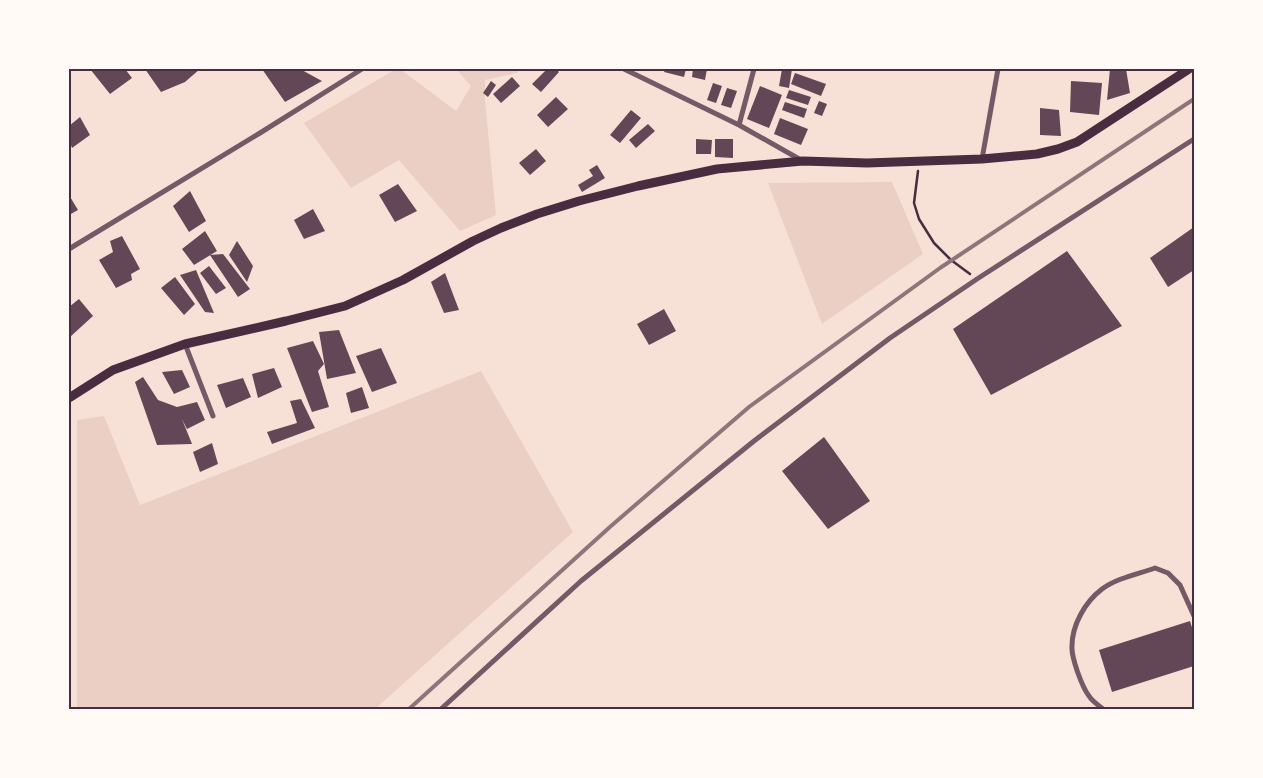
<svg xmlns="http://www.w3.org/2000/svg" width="1263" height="778" font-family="'PT Sans',sans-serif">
	<rect width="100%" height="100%" fill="#f7e1d7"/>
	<!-- green -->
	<path fill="#ebcfc5" d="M 396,69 L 400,69 L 456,111 L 471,86 L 456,69 L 521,69 L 517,73 L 485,80 L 485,100 L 496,215 L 460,231 L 399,160 L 351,188 L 304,123 Z
		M 892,182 L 923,254 L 822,324 L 768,183 Z
		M 481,371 L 573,532 L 375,709 L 77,709 L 77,420 L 104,416 L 140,505 Z"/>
	<!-- building -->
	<path fill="#644757" d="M 90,69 L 125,69 L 132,78 L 110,94 Z
		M 145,69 L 200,69 L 185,82 L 161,92 Z
		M 262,69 L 300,69 L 322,81 L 285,102 Z
		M 547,69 L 556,69 L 559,72 L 541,92 L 532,84 Z
		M 665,69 L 686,69 L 684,77 L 664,72 Z
		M 693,69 L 707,69 L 705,80 L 692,77 Z
		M 782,69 L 792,69 L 789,88 L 779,86 Z
		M 1110,69 L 1126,69 L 1130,93 L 1107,100 Z
		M 795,73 L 826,84 L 821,96 L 791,84 Z
		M 512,77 L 520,86 L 501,103 L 493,94 Z
		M 491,81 L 496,85 L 488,97 L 483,93 Z
		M 1071,81 L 1102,83 L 1099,115 L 1070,112 Z
		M 713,83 L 722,86 L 716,103 L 707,100 Z
		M 760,86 L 782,95 L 769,128 L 747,119 Z
		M 727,88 L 737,91 L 731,108 L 721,105 Z
		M 789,90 L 811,97 L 808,105 L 786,98 Z
		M 556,97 L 568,109 L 548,127 L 537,115 Z
		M 819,101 L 827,104 L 822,116 L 814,113 Z
		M 785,102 L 807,109 L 804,118 L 782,110 Z
		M 1040,108 L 1059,110 L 1061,136 L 1040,135 Z
		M 631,110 L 641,118 L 620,143 L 610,135 Z
		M 80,117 L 90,135 L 72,148 L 69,140 L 69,126 Z
		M 780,118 L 808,129 L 801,145 L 774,134 Z
		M 648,124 L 655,131 L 636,148 L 629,140 Z
		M 696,139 L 712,140 L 711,154 L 696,154 Z
		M 715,139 L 733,139 L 733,158 L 715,157 Z
		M 536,149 L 546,161 L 530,175 L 519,163 Z
		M 597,165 L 605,178 L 582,192 L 578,185 L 593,176 L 589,170 Z
		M 398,184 L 417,211 L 395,222 L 379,195 Z
		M 190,191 L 206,221 L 189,232 L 173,206 Z
		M 69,195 L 78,210 L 69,215 Z
		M 313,209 L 325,231 L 304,239 L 294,220 Z
		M 1194,227 L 1194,270 L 1168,287 L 1150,258 Z
		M 205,231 L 217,251 L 194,265 L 182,249 Z
		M 122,236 L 140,269 L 131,274 L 132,280 L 116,288 L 99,260 L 113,252 L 110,241 Z
		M 237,241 L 253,266 L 247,282 L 229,255 Z
		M 1067,251 L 1122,326 L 991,395 L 953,329 Z
		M 223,254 L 250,289 L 238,297 L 210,255 Z
		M 209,266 L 226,288 L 216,294 L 200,273 Z
		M 196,270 L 214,313 L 205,312 L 180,275 Z
		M 445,273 L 459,310 L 444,313 L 431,282 Z
		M 175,277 L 195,304 L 184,315 L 161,288 Z
		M 79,299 L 93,316 L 70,337 L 69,334 L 69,307 Z
		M 664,309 L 676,331 L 649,345 L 637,324 Z
		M 339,330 L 356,373 L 327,379 L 319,332 Z
		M 313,341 L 324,364 L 318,371 L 329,407 L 312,412 L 287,348 Z
		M 381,348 L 397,383 L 372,392 L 356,356 Z
		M 274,368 L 282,387 L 258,398 L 252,374 Z
		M 182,370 L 190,387 L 174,394 L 162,372 Z
		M 143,377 L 158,400 L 177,407 L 197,402 L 205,420 L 187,429 L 182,419 L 192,444 L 157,445 L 135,382 Z
		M 243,378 L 251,397 L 226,408 L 217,385 Z
		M 362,387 L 369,408 L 351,413 L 346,393 Z
		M 301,399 L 315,428 L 272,444 L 267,432 L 297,423 L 290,401 Z
		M 824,437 L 870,501 L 828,529 L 782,471 Z
		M 212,443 L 218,464 L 200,472 L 193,452 Z
		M 1190,621 L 1194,634 L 1194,666 L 1112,692 L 1099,650 Z"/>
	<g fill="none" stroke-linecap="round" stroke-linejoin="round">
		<!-- path -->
		<path stroke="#4a2c40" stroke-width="2.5" d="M 918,171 L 914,203 L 919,219 L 934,243 L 951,260 L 970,274"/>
		<!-- minor -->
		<path stroke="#755966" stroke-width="5" d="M 624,69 L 739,125 L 801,160
			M 739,125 L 754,69
			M 982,159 L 998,69
			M 69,249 L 260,133 L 362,69
			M 185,344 L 213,416
			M 441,709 L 581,581 L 754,441 L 890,338 L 977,279 L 1194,139
			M 1103,709 C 1098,705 1092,701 1089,696 C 1082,687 1071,657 1072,646 C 1072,625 1085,602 1102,589 C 1117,578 1138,574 1155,568 L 1168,573 L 1180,585 L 1194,616"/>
		<!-- secondary -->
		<path stroke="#4a2c40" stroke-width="9" d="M 69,398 L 113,370 L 185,344 L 286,321 L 345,306 L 403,280 L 473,241 L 501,228 L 537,214 L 579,201 L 638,186 L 717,169 L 803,161 L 867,163 L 982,159 L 1037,154 L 1058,149 L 1077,142 L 1189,69"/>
		<!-- rail -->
		<path stroke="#8f747c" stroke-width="4" d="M 409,709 L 611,526 L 749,407 L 940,268 L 1194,99"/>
	</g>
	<!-- border -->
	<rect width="1263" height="778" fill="none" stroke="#fffaf5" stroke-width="140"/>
	<rect x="70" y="70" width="1123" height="638" fill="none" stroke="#4a2c40" stroke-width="2"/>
</svg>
